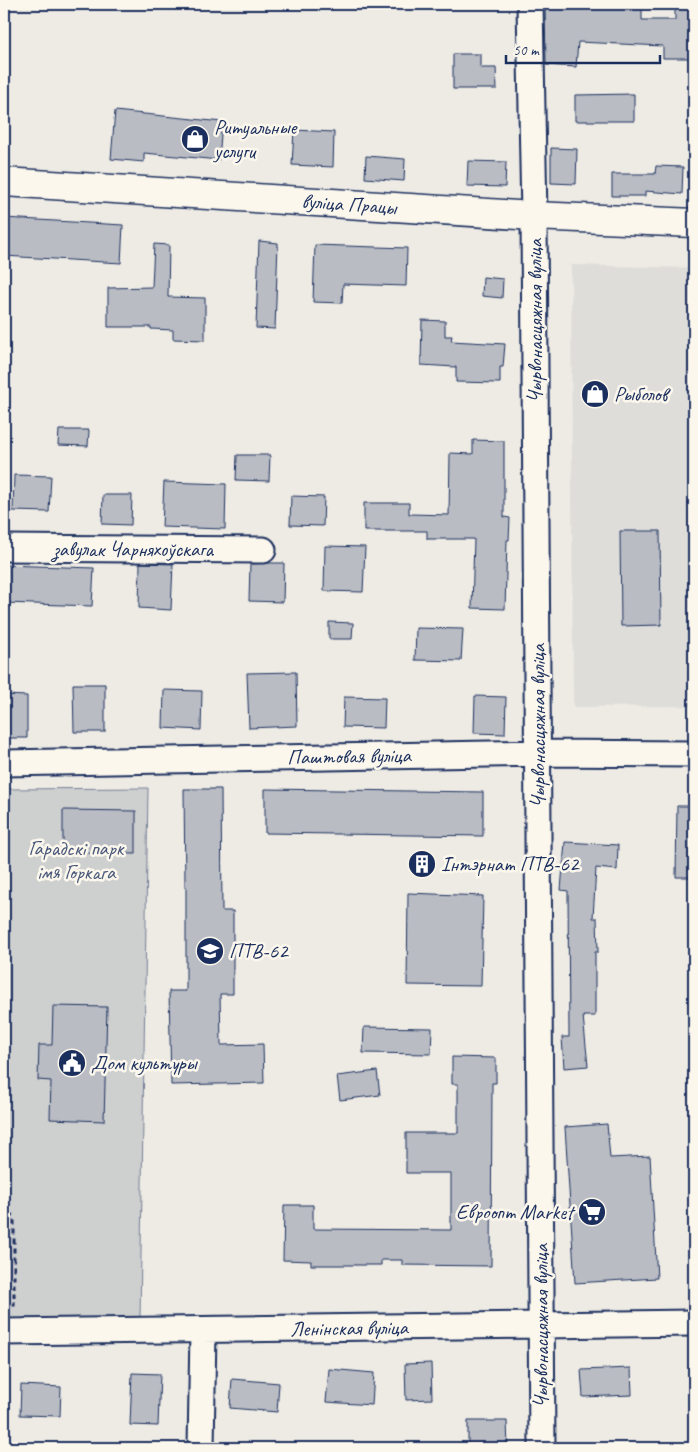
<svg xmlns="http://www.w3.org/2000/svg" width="698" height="1452" font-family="Caveat,sans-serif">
	<rect width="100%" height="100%" fill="#eeebe4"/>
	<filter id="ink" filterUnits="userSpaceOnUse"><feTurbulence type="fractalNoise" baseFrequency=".02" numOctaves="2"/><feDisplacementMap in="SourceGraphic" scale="10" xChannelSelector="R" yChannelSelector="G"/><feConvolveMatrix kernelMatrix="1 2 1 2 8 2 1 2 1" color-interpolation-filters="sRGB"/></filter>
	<g filter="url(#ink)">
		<!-- built -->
		<path fill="#deddda" d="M 571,265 L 694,268 L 694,706 L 573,707 Z"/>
		<!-- green -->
		<path fill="#cecfcf" stroke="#747f96" d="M 148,788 L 140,1320 L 4,1320 L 4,789 Z"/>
		<!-- building -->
		<path fill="#b9bcc3" stroke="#1b2f5e" d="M 545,4 L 614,4 L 614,6 L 642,8 L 642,20 L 675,20 L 675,4 L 694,4 L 694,58 L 663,58 L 663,46 L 578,42 L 576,67 L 546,65 Z
			M 453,54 L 480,54 L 480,68 L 496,68 L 497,89 L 453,89 Z
			M 634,94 L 634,121 L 575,121 L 575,95 Z
			M 115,111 L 222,122 L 219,160 L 144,153 L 144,162 L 111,159 Z
			M 294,130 L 334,132 L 333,167 L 292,165 Z
			M 551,148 L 577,149 L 576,184 L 551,183 Z
			M 366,156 L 405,159 L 404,181 L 365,178 Z
			M 468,161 L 506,162 L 505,187 L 467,186 Z
			M 656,166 L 683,167 L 682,194 L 645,191 L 645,196 L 612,196 L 612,174 L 655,174 Z
			M 4,218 L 123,225 L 121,263 L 4,256 Z
			M 259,241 L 278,243 L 275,329 L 256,328 Z
			M 154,244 L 169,245 L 168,297 L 205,298 L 205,340 L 173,339 L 173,330 L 151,329 L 151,327 L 108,327 L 108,288 L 152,287 Z
			M 315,245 L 407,248 L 406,286 L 343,284 L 342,303 L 313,302 Z
			M 483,277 L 503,279 L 502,298 L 482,296 Z
			M 422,320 L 445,321 L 445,336 L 452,336 L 451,341 L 505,344 L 503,367 L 500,367 L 500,383 L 456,382 L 456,367 L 421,365 Z
			M 59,430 L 89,430 L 88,446 L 58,445 Z
			M 473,440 L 504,441 L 504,517 L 510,518 L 509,540 L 507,540 L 505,609 L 472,608 L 474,539 L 427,539 L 427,531 L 364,531 L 364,503 L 409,503 L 409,514 L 449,515 L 450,453 L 473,454 Z
			M 237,455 L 270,455 L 269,481 L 236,480 Z
			M 14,475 L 51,476 L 49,512 L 13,511 Z
			M 164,482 L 226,484 L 225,529 L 162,527 Z
			M 103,495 L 132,495 L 131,525 L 102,524 Z
			M 291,496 L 324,497 L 323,526 L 290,525 Z
			M 620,531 L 660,531 L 661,625 L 621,626 Z
			M 325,546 L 365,547 L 363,592 L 324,591 Z
			M 140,563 L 173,564 L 171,610 L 139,608 Z
			M 270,563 L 284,563 L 283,602 L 249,601 L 250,564 Z
			M 5,565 L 94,568 L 92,606 L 4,603 Z
			M 329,622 L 353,623 L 352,639 L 329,639 Z
			M 416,628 L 463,629 L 461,661 L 415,660 Z
			M 296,672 L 297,726 L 249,728 L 247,673 Z
			M 73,684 L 105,684 L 105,732 L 74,732 Z
			M 164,690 L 202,691 L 201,730 L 163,728 Z
			M 4,695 L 27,696 L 27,738 L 4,738 Z
			M 475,696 L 506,697 L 505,734 L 474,733 Z
			M 344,697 L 385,698 L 384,728 L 343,727 Z
			M 184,789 L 221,789 L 222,911 L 233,911 L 233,994 L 220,994 L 221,1045 L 263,1044 L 264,1083 L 171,1085 L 169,991 L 186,991 L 186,886 L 185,887 Z
			M 265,789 L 483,792 L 483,836 L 265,833 Z
			M 677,806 L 694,806 L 694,877 L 676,877 Z
			M 63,810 L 136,811 L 136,854 L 63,853 Z
			M 565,842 L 618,845 L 617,870 L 596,868 L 593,918 L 597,918 L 598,952 L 595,952 L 595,1016 L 583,1016 L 588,1066 L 564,1068 L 562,1037 L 569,1037 L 568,891 L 561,890 Z
			M 408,893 L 483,896 L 481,986 L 407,985 Z
			M 53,1006 L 107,1007 L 104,1121 L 50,1119 L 51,1081 L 38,1080 L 39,1045 L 52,1045 Z
			M 364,1027 L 432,1028 L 431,1054 L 363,1053 Z
			M 452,1057 L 496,1058 L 496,1083 L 492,1083 L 491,1266 L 402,1265 L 402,1260 L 381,1260 L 381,1265 L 311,1265 L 311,1261 L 283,1260 L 284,1205 L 313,1205 L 313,1229 L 451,1230 L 451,1173 L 406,1173 L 406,1133 L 458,1133 L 458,1084 L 452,1084 Z
			M 377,1071 L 380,1095 L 340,1100 L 337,1076 Z
			M 607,1124 L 610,1158 L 650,1156 L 657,1278 L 575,1283 L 565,1127 Z
			M 431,1363 L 432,1399 L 406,1400 L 405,1364 Z
			M 631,1368 L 632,1395 L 583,1397 L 581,1370 Z
			M 329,1369 L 374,1373 L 372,1405 L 326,1402 Z
			M 132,1373 L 160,1374 L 158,1426 L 130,1425 Z
			M 232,1379 L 279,1383 L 277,1412 L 230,1408 Z
			M 21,1385 L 61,1387 L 60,1416 L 20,1415 Z
			M 468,1421 L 507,1421 L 508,1448 L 468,1448 Z"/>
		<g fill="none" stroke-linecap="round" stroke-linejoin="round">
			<defs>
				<path id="minor" d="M 530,4 L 534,216 L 542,1448
					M 4,548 L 263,550
					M 4,763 L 538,753 L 694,754
					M 4,1332 L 694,1323
					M 201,1448 L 203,1331"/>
				<path id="major" d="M 4,182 L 534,216 L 694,223"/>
			</defs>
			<!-- minor casing -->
			<use href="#minor" stroke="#1b2f5e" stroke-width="29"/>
			<!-- major casing -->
			<use href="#major" stroke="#1b2f5e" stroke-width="31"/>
			<!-- path -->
			<path stroke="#1b2f5e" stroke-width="3" stroke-dasharray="5 4" stroke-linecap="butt" d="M 4,1206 L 14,1218 L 14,1309"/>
			<!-- minor -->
			<use href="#minor" stroke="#fbf7ec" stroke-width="25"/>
			<!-- major -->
			<use href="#major" stroke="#fbf7ec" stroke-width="28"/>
		</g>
	</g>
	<!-- icons -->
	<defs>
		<symbol id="shop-disc" viewBox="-11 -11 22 22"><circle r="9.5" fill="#1b2f5e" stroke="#fbf7ec"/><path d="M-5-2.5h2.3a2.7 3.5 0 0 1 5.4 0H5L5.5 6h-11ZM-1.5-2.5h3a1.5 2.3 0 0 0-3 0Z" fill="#fff"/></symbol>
		<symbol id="building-disc" viewBox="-11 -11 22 22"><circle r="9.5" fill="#1b2f5e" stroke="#fbf7ec"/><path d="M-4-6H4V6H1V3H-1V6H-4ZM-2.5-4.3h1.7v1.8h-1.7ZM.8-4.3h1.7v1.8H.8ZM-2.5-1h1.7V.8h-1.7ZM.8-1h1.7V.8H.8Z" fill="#fff"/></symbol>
		<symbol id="university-disc" viewBox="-11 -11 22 22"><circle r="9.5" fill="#1b2f5e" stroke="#fbf7ec"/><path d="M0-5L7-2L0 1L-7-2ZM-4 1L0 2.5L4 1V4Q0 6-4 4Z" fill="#fff"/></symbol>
		<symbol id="civic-disc" viewBox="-11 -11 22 22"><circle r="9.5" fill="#1b2f5e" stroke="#fbf7ec"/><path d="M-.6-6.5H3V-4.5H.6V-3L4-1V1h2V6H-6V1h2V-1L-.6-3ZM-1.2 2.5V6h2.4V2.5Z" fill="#fff"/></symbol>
		<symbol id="supermarket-disc" viewBox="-11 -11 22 22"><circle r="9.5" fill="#1b2f5e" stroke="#fbf7ec"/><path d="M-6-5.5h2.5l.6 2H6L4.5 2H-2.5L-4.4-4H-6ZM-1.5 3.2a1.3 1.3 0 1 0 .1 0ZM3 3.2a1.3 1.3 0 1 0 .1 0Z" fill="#fff"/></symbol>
	</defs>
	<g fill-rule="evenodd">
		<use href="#shop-disc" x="179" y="123" width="32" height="32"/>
		<use href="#shop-disc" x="579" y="378" width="32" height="32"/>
		<use href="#building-disc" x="406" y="848" width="32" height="32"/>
		<use href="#university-disc" x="194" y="935" width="32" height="32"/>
		<use href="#civic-disc" x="56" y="1047" width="32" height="32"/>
		<use href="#supermarket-disc" x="576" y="1196" width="32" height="32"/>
	</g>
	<g text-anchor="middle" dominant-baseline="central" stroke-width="5" stroke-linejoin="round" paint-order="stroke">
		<!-- poi labels -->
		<g font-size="21" fill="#1b2f5e" stroke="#fbf7ec" text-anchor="start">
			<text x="214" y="127">Ритуальные<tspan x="214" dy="24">услуги</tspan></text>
			<text x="614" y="394">Рыболов</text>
			<text x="441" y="864">Інтэрнат ПТВ-62</text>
			<text x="229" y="951">ПТВ-62</text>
			<text x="91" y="1063">Дом культуры</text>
			<text x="573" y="1212" text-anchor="end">Евроопт Market</text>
		</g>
		<!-- street labels -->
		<g font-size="21" fill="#1b2f5e" stroke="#fbf7ec">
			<text transform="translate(349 204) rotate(4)">вуліца Працы</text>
			<text transform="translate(535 321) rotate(-90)">Чырвонасцяжная вуліца</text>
			<text x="133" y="549">завулак Чарняхоўскага</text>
			<text transform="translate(538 726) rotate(-90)">Чырвонасцяжная вуліца</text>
			<text transform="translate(349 756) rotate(-1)">Паштовая вуліца</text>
			<text transform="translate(541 1326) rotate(-90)">Чырвонасцяжная вуліца</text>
			<text transform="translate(349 1328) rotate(-1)">Ленінская вуліца</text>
		</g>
		<!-- park labels -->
		<g font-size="21" fill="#48577a" stroke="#fbf7ec">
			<text x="76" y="848">Гарадскі парк<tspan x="76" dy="24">імя Горкага</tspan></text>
		</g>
	</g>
	<!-- margin -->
	<rect width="698" height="1452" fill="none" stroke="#fbf7ec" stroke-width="20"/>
	<rect x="10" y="10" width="678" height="1432" fill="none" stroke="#1b2f5e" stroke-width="2" filter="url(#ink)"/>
	<!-- scale -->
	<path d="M506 55v8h154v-8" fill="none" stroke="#1b2f5e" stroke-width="2.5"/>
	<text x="513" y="55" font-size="15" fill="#1b2f5e" stroke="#fbf7ec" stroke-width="4" paint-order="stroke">50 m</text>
</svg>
